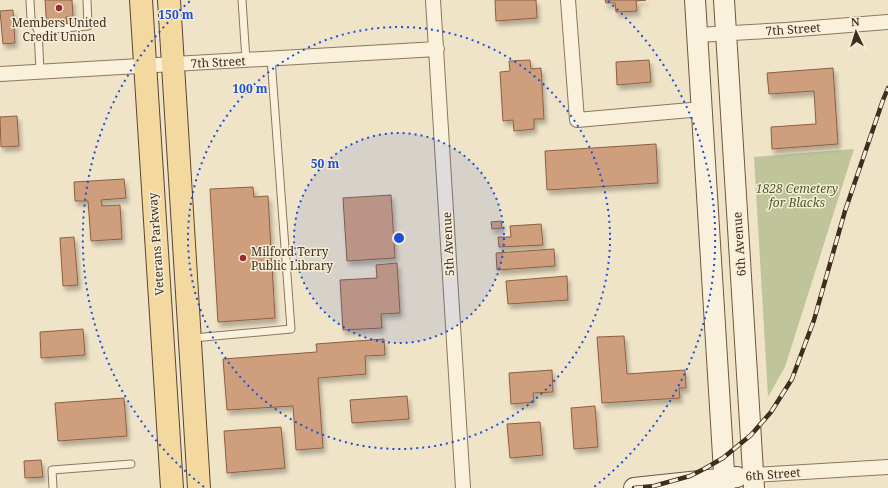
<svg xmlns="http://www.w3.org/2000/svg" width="888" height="488" font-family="'Noto Serif',serif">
	<defs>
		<filter id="shadow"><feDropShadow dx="2.5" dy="4.5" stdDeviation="2" flood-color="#0004"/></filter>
	</defs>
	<rect width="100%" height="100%" fill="#f0e4c8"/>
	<!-- cemetery -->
	<path fill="#bfc49a" d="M 854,149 L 785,367 L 768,397 L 754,157 Z"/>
	<!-- building -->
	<path fill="#cf9f7d" stroke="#8d5f41" filter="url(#shadow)" d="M 45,0 L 72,0 L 73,16 L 66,17 L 67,26 L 47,28 Z
		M 495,0 L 536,0 L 537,18 L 496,21 Z
		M 605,0 L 646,0 L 636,1 L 637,11 L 616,12 L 615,3 L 606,3 Z
		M 13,10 L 15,43 L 3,44 L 0,11 Z
		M 530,60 L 531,69 L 541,68 L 544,119 L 534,119 L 534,129 L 514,131 L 513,120 L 503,121 L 500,72 L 510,71 L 509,61 Z
		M 649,60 L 651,82 L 617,85 L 616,62 Z
		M 833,68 L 838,144 L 772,149 L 771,127 L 816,124 L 814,91 L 769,94 L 767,73 Z
		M 17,116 L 19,146 L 1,147 L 0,117 Z
		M 656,144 L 658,183 L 547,190 L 545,151 Z
		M 124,179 L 126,198 L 101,200 L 102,206 L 120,205 L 122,239 L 91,241 L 88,201 L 75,201 L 74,182 Z
		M 253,187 L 254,197 L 268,196 L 275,318 L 218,322 L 210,189 Z
		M 391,195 L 395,258 L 347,261 L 343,198 Z
		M 501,221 L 502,228 L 492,229 L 491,222 Z
		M 541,224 L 543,245 L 499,247 L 498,237 L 511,237 L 510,226 Z
		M 74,237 L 78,285 L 63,286 L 60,238 Z
		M 554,249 L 555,266 L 497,270 L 496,253 Z
		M 397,263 L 400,313 L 381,314 L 382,328 L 343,330 L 340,280 L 377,278 L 376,265 Z
		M 567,276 L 568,300 L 508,304 L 506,281 Z
		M 83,329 L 85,355 L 41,358 L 40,332 Z
		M 624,336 L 627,374 L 685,370 L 686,388 L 679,388 L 680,398 L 602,403 L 597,337 Z
		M 384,339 L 385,355 L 365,356 L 366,374 L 318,378 L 323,448 L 296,450 L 293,406 L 227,410 L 223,359 L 317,352 L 316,344 Z
		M 552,370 L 553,392 L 533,393 L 534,402 L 511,404 L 509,373 Z
		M 407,396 L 409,419 L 352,423 L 350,400 Z
		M 124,398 L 127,436 L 58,441 L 55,403 Z
		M 595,406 L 598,447 L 574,449 L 571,408 Z
		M 540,422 L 543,455 L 510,458 L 507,424 Z
		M 281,427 L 285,468 L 227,473 L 224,431 Z
		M 41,460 L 43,477 L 25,478 L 24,461 Z"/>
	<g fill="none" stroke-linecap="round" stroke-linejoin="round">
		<defs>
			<path id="lane" d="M 30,0 L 31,19 L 38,30 L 40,71
				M 242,0 L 246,60
				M 38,30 L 88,26 L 87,0
				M 193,338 L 291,329 L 271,58
				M 53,488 L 52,470 L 131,464"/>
			<path id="street" d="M 433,0 L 463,488
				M 568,0 L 577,120 L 702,109
				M 697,35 L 786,30 L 888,22
				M 0,74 L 437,49
				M 753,475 L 888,467"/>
			<path id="secondary" d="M 695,0 L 725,488
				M 724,0 L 754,488
				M 634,488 L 737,477"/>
			<path id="primary" d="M 141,0 L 172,488
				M 169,0 L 199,488"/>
		</defs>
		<!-- lane casing -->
		<use href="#lane" stroke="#8d765c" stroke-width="9"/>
		<!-- street casing -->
		<use href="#street" stroke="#8d765c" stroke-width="16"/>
		<!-- secondary casing -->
		<use href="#secondary" stroke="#6f573f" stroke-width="22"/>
		<!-- primary casing -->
		<use href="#primary" stroke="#5b4430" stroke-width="24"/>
		<!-- lane -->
		<use href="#lane" stroke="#faf1dc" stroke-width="7"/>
		<!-- street -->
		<use href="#street" stroke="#faf1dc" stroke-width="14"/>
		<!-- secondary -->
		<use href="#secondary" stroke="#faf1dc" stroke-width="20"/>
		<!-- primary -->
		<use href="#primary" stroke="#f3d9a0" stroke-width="22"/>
		<defs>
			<path id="rail" d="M 634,488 L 654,486 L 690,476 L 704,469 L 723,458 L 751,435 L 771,412 L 792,379 L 814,320 L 845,211 L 883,100 L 888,88"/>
		</defs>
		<!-- rail casing -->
		<use href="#rail" stroke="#3d2e20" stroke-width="4.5"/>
		<!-- rail -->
		<use href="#rail" stroke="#f7eed8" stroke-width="3" stroke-dasharray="9" stroke-linecap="butt"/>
	</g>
	<!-- distance rings -->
	<circle cx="399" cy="238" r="105" fill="#1d4ed8" fill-opacity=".12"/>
	<g fill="none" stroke="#1d4ed8" stroke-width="2" stroke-dasharray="2 4">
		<circle cx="399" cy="238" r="105"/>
		<circle cx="399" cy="238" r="211"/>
		<path d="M204 487A316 316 0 0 1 190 1M608 1A316 316 0 0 1 594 487"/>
	</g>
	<!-- markers -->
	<g fill="#9e2a2b" stroke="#f7eed8" stroke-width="1.5">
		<circle cx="59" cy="8" r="4"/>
		<circle cx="243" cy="258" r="4"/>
	</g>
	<g text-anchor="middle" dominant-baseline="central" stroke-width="3" stroke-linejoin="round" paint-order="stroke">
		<!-- poi labels -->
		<g font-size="12" fill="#3d2e20" stroke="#f7eed8">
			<text x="59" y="22">Members United<tspan x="59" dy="14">Credit Union</tspan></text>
			<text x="251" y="251" text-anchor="start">Milford Terry<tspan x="251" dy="14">Public Library</tspan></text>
		</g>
		<!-- street labels -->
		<g font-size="12" fill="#3d2e20" stroke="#f7eed8">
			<text transform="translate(793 29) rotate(-4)">7th Street</text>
			<text transform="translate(218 62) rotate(-3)">7th Street</text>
			<text transform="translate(156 244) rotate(-94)">Veterans Parkway</text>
			<text transform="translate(448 244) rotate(-93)">5th Avenue</text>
			<text transform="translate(739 244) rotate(-94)">6th Avenue</text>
			<text transform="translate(773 474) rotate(-4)">6th Street</text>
		</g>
		<!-- park labels -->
		<g font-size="12" font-style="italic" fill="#4d5a26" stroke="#f7eed8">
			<text x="797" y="188">1828 Cemetery<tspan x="797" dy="14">for Blacks</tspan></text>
		</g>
	</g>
	<circle cx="399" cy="238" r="6" fill="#1d4ed8" stroke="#f7eed8" stroke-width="2"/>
	<g font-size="12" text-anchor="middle" font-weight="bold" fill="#1d4ed8" stroke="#f7eed8" stroke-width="3" stroke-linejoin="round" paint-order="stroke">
		<text x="176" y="19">150 m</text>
		<text x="250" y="93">100 m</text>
		<text x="325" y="168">50 m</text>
	</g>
	<!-- north arrow -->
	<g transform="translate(856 32) rotate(356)" stroke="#f7eed8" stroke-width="3" paint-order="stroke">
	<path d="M0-3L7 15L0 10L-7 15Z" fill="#3d2e20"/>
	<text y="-6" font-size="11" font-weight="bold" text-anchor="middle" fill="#3d2e20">N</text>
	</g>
</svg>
